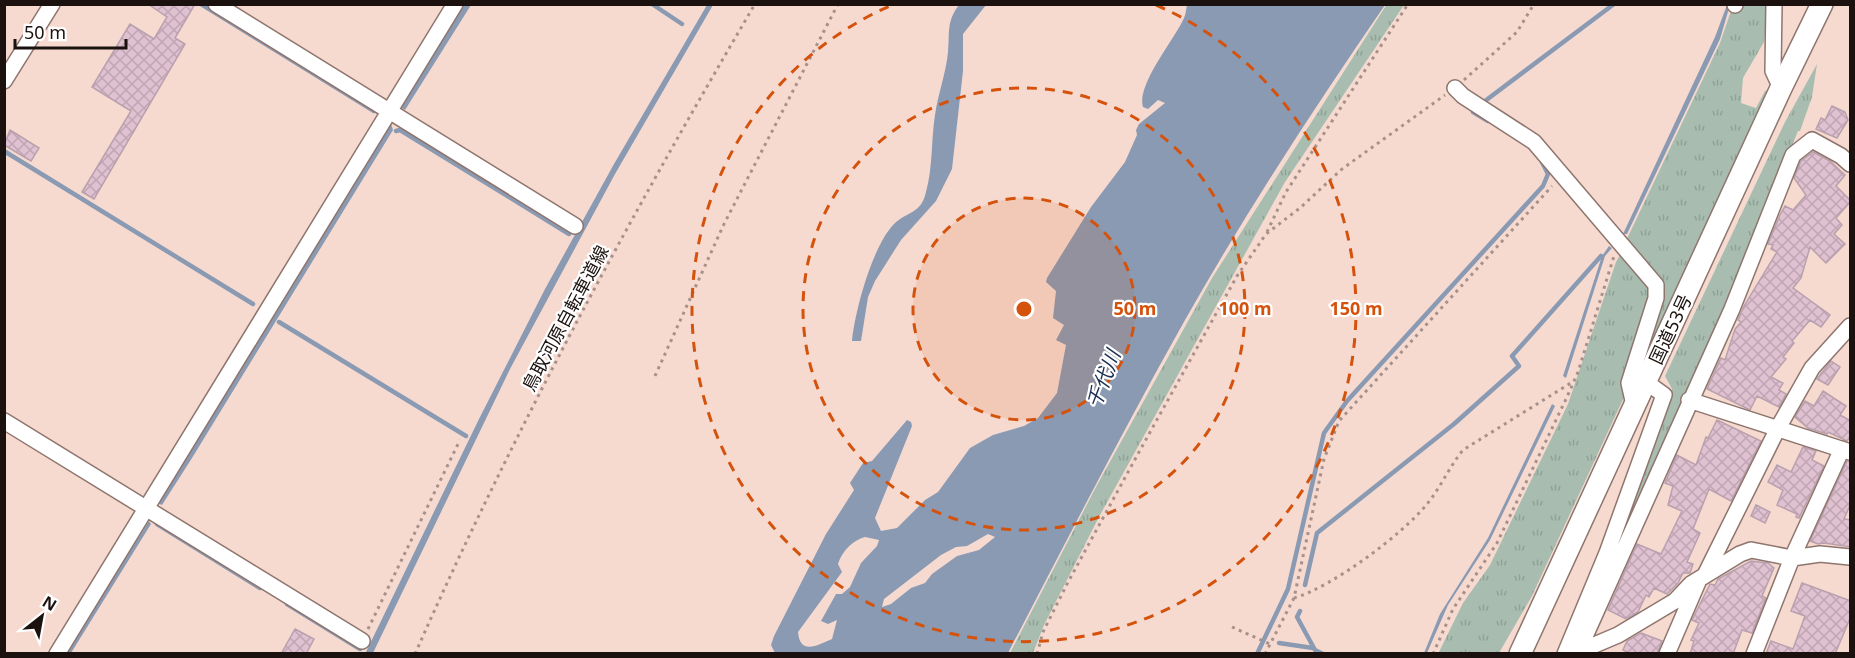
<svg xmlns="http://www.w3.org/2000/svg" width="1855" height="658" font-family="'Noto Sans','Noto Sans JP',sans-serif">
	<defs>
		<pattern id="grass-tufts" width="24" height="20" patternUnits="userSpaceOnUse" patternTransform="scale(1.5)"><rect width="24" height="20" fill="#a8bdb0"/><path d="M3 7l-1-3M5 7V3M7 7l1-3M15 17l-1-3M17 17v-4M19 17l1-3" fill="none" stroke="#90a196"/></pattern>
		<pattern id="building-cross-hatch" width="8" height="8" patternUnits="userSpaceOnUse" patternTransform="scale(1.5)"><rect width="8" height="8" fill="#e0c1d2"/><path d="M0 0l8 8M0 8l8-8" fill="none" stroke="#c0a5b3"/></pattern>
	</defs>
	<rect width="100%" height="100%" fill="#f6dad0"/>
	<!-- grass -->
	<path fill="url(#grass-tufts)" d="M 1387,4 L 1404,5 L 1285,182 L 1100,515 L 1044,625 L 1033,653 L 1010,653 L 1097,485 L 1212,278 Z
		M 1738,5 L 1769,5 L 1764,42 L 1743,78 L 1741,103 L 1756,108 L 1765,91 L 1769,90 L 1636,377 L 1660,296 L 1624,245 L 1720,43 L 1732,8 Z
		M 1817,64 L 1812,97 L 1800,131 L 1798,131 L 1718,325 L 1576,639 L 1670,401 L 1672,389 L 1665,376 L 1785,122 Z
		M 1624,254 L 1637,267 L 1652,294 L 1625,395 L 1532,596 L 1499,653 L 1438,654 L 1463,603 L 1490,565 L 1568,404 L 1616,262 L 1620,255 Z"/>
	<!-- water -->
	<path fill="#8a9ab3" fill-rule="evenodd" d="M 463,5 L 471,5 L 405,110 L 400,107 Z
		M 707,5 L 713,5 L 615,174 L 510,369 L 373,653 L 365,654 L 479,419 L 545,289 L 614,164 Z
		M 959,5 L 986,5 L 963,34 L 963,71 L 952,169 L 936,201 L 901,240 L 875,281 L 868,297 L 861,341 L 852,341 C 855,310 873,244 895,223 C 908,211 921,214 926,192 C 933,167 931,140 935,115 C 938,94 946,73 948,52 C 950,33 946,22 959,5 Z
		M 1187,5 L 1385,5 C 1315,107 1246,212 1185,320 C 1123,430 1066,542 1008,653 L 775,653 L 771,645 L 774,636 L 826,534 L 854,490 L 850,483 L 863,463 L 872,461 L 907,420 L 911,422 L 912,426 L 875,518 L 881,531 L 897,528 L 925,500 L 938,492 L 970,448 L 993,435 L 1024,426 L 1038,418 L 1057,393 L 1066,345 L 1056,340 L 1064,325 L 1053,318 L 1056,291 L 1046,282 L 1047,278 L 1091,207 L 1125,162 L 1137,135 L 1136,130 L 1139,124 L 1165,103 L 1158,100 L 1148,109 L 1143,107 C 1136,85 1175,39 1184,18 C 1186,14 1186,9 1187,5 ZM 988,534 L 995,537 L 979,550 L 957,556 L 932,574 L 925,583 L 911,588 L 891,604 L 882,607 L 884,599 L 941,555 L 956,547 L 967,546 ZM 865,537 L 879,540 L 877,546 L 861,563 L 850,587 L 842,594 L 836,594 L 821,621 L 828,624 L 837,620 L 832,639 C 818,645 800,656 798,632 L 842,572 L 838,564 C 842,551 853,540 865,537 Z
		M 1727,5 L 1730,5 L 1720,39 L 1627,234 L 1623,234 L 1715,37 Z
		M 391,124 L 393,130 L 192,458 L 162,505 L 157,503 Z
		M 1609,246 L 1612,248 L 1605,256 L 1566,378 L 1563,376 L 1602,256 Z
		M 1552,404 L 1555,406 L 1490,540 L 1448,605 L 1427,653 L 1424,653 L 1440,614 L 1488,538 Z
		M 149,521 L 151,524 L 71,653 L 66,653 Z"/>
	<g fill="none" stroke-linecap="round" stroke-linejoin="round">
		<!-- stream -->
		<path stroke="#8a9ab3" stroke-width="4.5" d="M 201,4 L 374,111
			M 652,4 L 682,24
			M 1485,101 L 1614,4
			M 1473,112 L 1488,121
			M 396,131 L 400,130 L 569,234
			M 4,151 L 253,304
			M 279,322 L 466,436
			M 157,524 L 260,588
			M 1305,585 L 1317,533 L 1454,424 L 1519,366 L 1512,356 L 1601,256
			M 287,604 L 360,649
			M 1300,611 L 1297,617 L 1315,650 L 1323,654
			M 1279,643 L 1313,648
			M 1257,654 L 1288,589 L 1324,433 L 1347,401 L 1543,186 L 1548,174 L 1542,162"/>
	</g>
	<!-- building -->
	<path fill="url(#building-cross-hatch)" stroke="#b8a0ad" stroke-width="1.5" d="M 148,4 L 195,4 L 175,38 L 185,44 L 94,199 L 82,192 L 131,111 L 92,87 L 130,24 L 154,39 L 167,17 Z
		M 1832,106 L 1845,112 L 1848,120 L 1837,138 L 1816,129 L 1821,118 L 1825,120 Z
		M 10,130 L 39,148 L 31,161 L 4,145 Z
		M 1813,152 L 1830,161 L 1845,175 L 1836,186 L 1851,201 L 1836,218 L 1842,225 L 1834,234 L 1845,244 L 1826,263 L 1810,247 L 1801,278 L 1793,288 L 1830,315 L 1821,327 L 1810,320 L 1792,341 L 1794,343 L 1783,357 L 1786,359 L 1771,377 L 1783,383 L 1779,390 L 1786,394 L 1779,407 L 1757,396 L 1750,410 L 1707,389 L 1721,358 L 1725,360 L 1735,329 L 1741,322 L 1738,320 L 1744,306 L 1777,252 L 1771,249 L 1773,245 L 1768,244 L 1780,215 L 1785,206 L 1793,210 L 1806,195 L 1794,178 L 1801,161 Z
		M 1831,361 L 1840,367 L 1828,385 L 1817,379 Z
		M 1823,391 L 1846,406 L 1840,415 L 1851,421 L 1851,435 L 1847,441 L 1828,432 L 1827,434 L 1808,428 L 1795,417 L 1805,401 L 1814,406 Z
		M 1717,420 L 1761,441 L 1731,501 L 1709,489 L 1693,529 L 1700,533 L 1687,562 L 1693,564 L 1690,573 L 1683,573 L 1678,583 L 1667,594 L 1654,588 L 1649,597 L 1646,595 L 1638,612 L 1626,619 L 1608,610 L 1637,544 L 1661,554 L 1682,511 L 1668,505 L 1673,486 L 1665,483 L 1677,455 L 1696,465 L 1706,437 L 1708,438 Z
		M 1803,447 L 1816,451 L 1812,460 L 1824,466 L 1799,518 L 1796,517 L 1797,514 L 1777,505 L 1783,490 L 1768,482 L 1777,465 L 1791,472 Z
		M 1847,461 L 1851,462 L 1851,503 L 1844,519 L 1851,520 L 1851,547 L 1824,543 L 1818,544 L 1810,541 Z
		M 1756,505 L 1770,512 L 1765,523 L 1751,516 Z
		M 1751,561 L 1768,563 L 1774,568 L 1762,596 L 1766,598 L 1752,633 L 1742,630 L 1733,654 L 1690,654 L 1694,641 L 1691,640 L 1699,623 L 1692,620 L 1710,584 L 1715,585 L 1718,579 Z
		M 1802,583 L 1851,601 L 1851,616 L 1835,654 L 1766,654 L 1771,641 L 1793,649 L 1805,616 L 1791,611 Z
		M 295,629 L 314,639 L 306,654 L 281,654 Z
		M 1641,633 L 1662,641 L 1657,654 L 1631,654 L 1623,650 L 1627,641 Z"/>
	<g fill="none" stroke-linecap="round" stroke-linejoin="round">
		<defs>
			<path id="minor" d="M 216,4 L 575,226
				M 1774,4 L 1773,71 L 1781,88
				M 1735,5 L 1735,4
				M 4,81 L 52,4
				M 1455,88 L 1463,96 L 1534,142 L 1656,285 L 1656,298 L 1629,383 L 1634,405
				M 1689,400 L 1850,452
				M 4,421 L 362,641
				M 1706,573 L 1778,428 L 1812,368 L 1850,326
				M 1578,652 L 1732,309 L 1793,155 L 1812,140 L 1841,156 L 1850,164
				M 1578,652 L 1618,635 L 1675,601 L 1691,584 L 1740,554 L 1751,550 L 1792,558 L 1842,449
				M 57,654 L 455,4
				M 1565,654 L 1607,553 L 1664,395 L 1646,382
				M 1667,654 L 1698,582
				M 1754,654 L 1792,558 L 1820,554 L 1850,557"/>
			<path id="highway" d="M 1520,654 L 1781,88 L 1822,4"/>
		</defs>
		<!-- minor casing -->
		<use href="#minor" stroke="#8e756d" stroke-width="18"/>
		<!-- highway casing -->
		<use href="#highway" stroke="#8e756d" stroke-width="24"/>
		<!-- path -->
		<path stroke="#a7918a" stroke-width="3" stroke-dasharray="3 4.5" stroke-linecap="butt" d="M 1464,80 L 1517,32 L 1534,4
			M 1267,232 L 1286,192 L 1408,4
			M 655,376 L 724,224 L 838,4
			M 1294,598 C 1332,587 1402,535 1427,504 C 1441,487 1449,467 1463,450 L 1574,381
			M 1232,627 L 1270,644
			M 368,629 L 460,440
			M 415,654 C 514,430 631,215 755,4
			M 1037,654 L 1043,632 L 1067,584 L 1139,452 L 1237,276 L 1266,234 L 1300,208 L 1342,169 L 1445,95
			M 1265,654 L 1294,598 L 1324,459 L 1339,421 L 1552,186
			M 1433,654 L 1453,609 L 1497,543 L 1567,397 L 1578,372 L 1614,256"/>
		<!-- minor -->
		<use href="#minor" stroke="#fff" stroke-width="15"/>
		<!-- highway -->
		<use href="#highway" stroke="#fff" stroke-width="21"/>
	</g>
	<!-- distance rings -->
	<circle cx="1024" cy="309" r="111" fill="#d4520c" fill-opacity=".12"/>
	<g fill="none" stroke="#d4520c" stroke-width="3" stroke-dasharray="10 8">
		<circle cx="1024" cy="309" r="111"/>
		<circle cx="1024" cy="309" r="221"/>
		<path d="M1156 5A332 332 0 1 1 892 5"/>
	</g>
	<g text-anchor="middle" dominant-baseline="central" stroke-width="4.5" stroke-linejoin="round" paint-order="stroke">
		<!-- street labels -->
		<g font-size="18" fill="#1b110e" stroke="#fff">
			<text transform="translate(565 318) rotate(-62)">鳥取河原自転車道線</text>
			<text transform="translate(1670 329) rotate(-65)">国道53号</text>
		</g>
		<!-- water labels -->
		<g font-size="20" font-style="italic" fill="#1b3055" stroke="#fff">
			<text transform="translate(1103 379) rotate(-69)">千代川</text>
		</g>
	</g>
	<circle cx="1024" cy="309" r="9" fill="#d4520c" stroke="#fff" stroke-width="3"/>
	<g font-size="18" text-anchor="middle" font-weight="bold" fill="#d4520c" stroke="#fff" stroke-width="4.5" stroke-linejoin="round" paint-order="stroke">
		<text x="1135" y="315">50 m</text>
		<text x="1245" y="315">100 m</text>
		<text x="1356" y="315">150 m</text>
	</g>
	<!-- border -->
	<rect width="1855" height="658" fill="none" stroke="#1b110e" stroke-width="12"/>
	<!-- north arrow -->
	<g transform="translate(42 616) rotate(31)" stroke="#ffffff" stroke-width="4.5" paint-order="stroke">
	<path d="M0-4.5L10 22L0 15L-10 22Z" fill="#1b110e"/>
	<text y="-9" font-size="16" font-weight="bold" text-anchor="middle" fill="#1b110e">N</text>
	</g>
	<!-- scale -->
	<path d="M15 39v9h111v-9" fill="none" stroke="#1b110e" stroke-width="3"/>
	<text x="24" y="39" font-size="18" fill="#1b110e" stroke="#ffffff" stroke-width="4.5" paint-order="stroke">50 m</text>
</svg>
